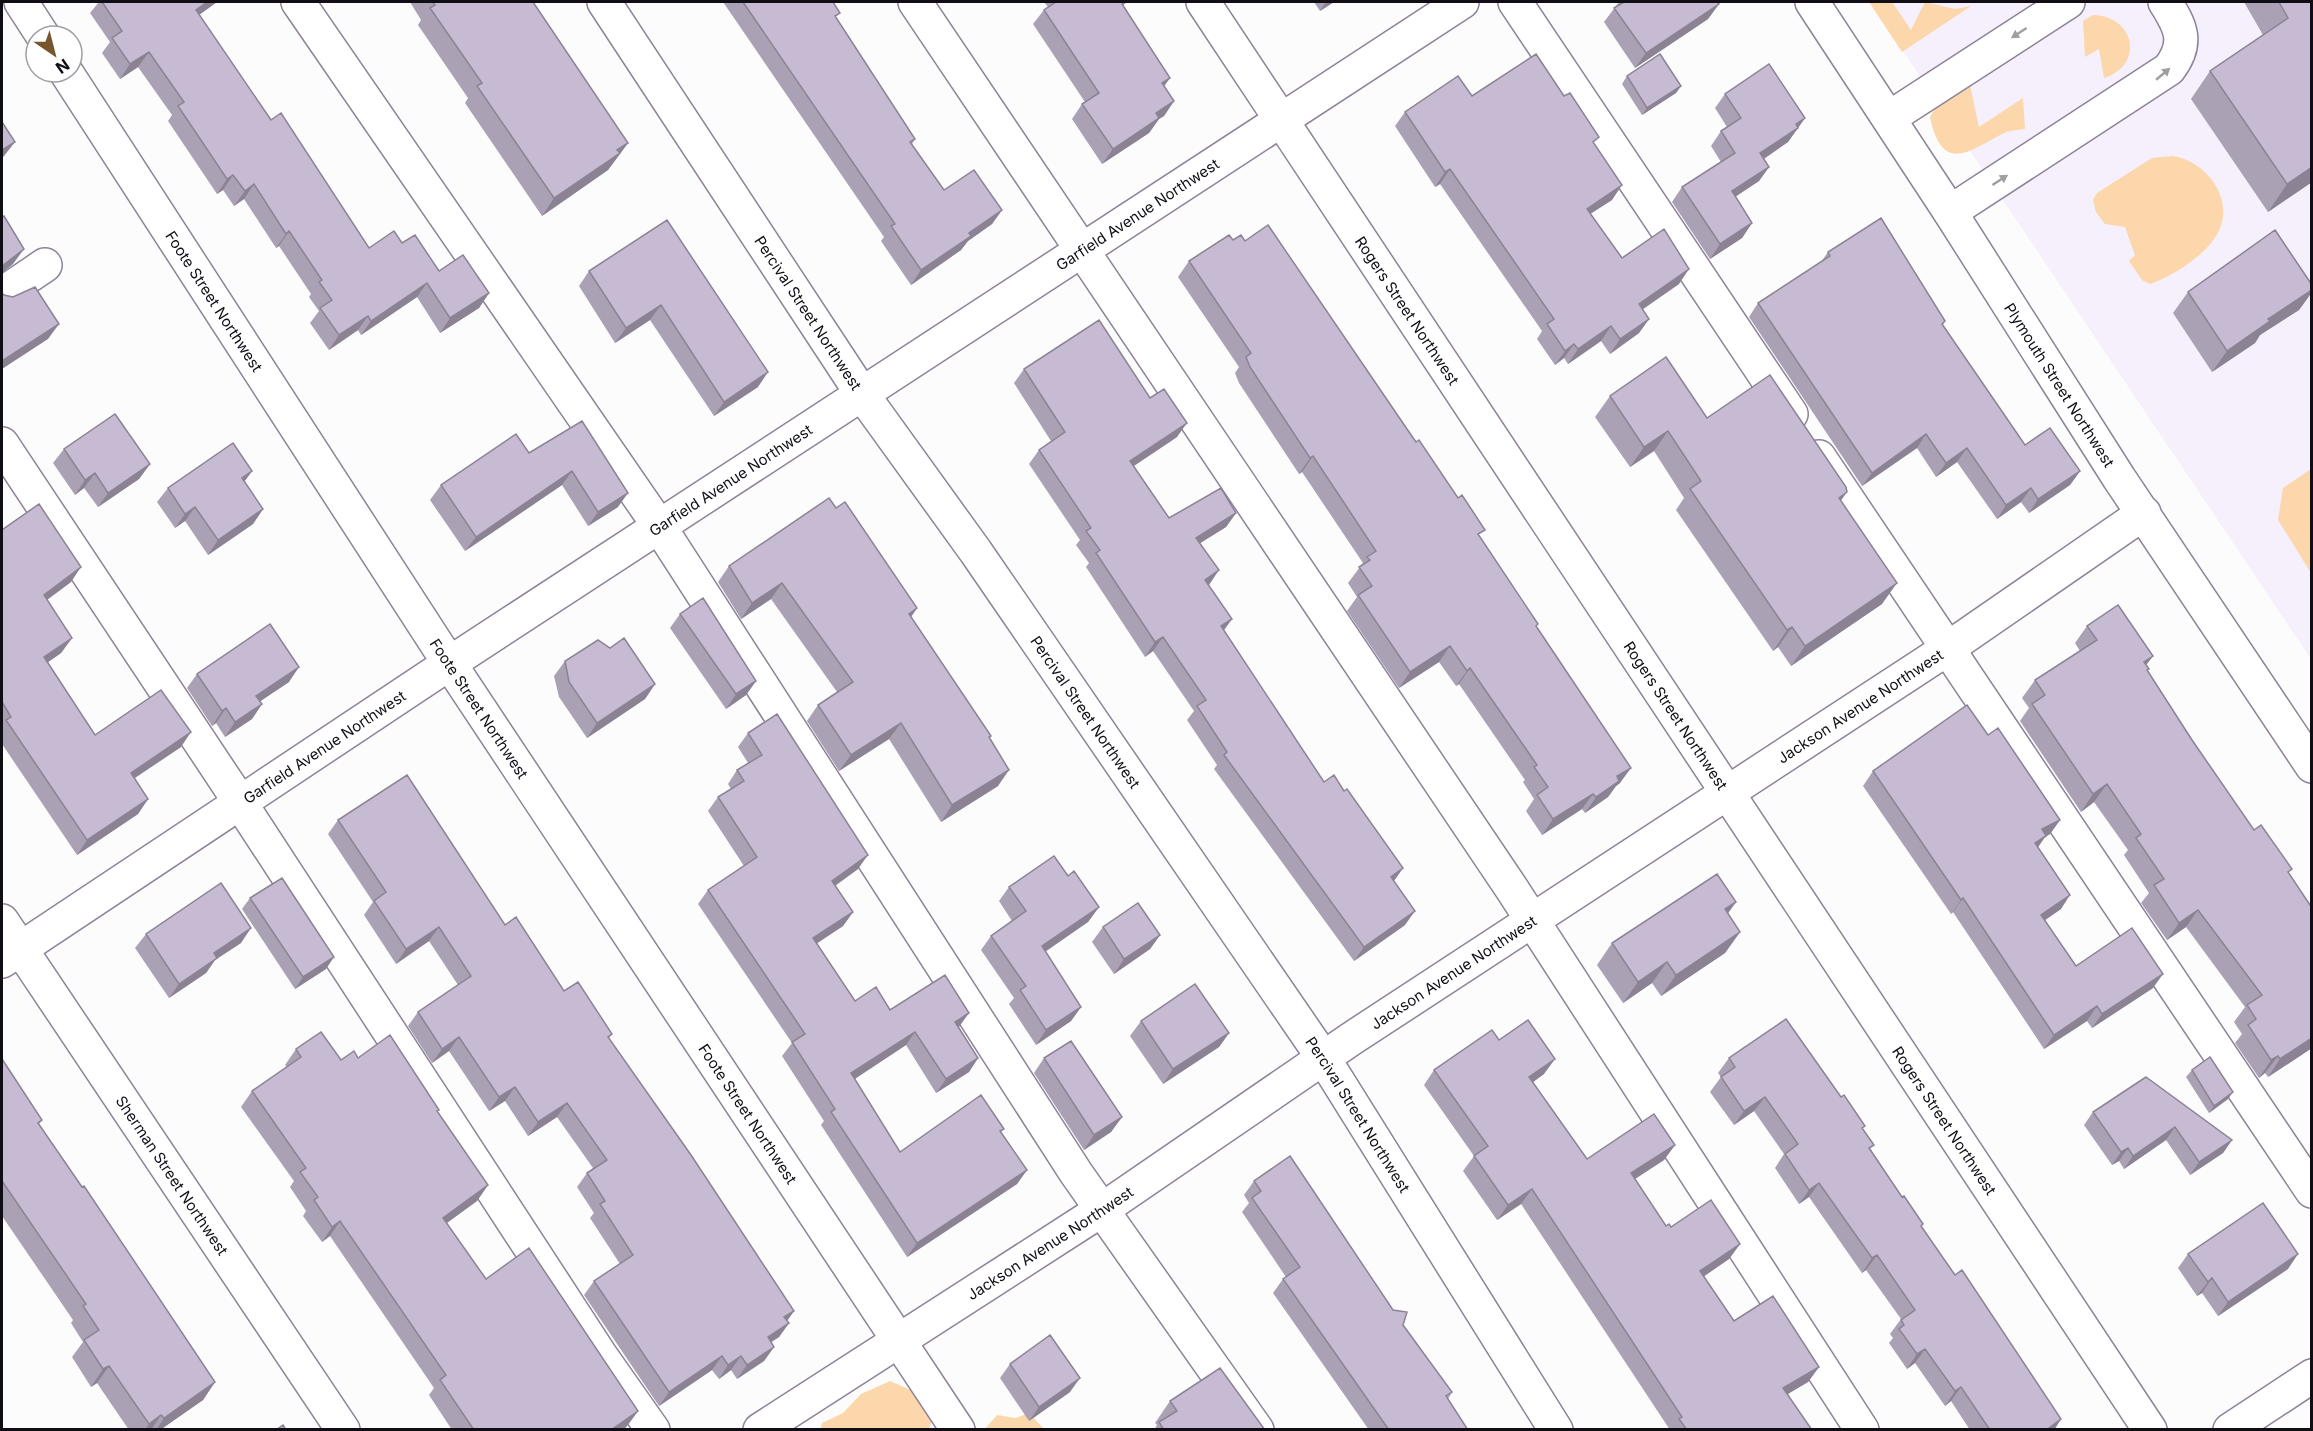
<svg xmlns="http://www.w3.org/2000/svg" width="2313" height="1431" font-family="Inter,sans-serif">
	<rect width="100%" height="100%" fill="#fcfcfc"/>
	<!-- built -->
	<path fill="#f6effc" d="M 1870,2 L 2311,2 L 2311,659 Z"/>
	<!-- green -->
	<path fill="#fbd7ab" d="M 1869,2 L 1892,2 L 1911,30 L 1925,2 L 1955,9 L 1971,6 L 1902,52 Z
		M 2093,15 C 2136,16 2144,66 2104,78 L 2099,49 L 2085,57 L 2083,21 Z
		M 1970,85 L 1979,127 L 2023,98 L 2025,129 C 2018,130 2009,130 2002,134 C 1968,152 1942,174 1930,117 L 1936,106 Z
		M 2173,156 C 2209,162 2239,204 2214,239 C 2202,257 2171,277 2150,284 L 2142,280 L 2129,261 L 2135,255 L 2125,227 L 2105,224 L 2096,212 L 2093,200 L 2097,193 L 2152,158 Z
		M 2311,469 L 2311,573 L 2278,520 L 2283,488 Z
		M 890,1381 L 913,1391 L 933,1418 L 929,1429 L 820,1430 L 822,1423 L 843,1413 L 861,1394 Z
		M 1029,1413 L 1044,1429 L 984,1430 L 997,1415 L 1015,1418 Z"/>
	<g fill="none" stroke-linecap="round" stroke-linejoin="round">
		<defs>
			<g id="minor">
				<path d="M 21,2 L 43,36"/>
				<path d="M 298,2 L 659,526 L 1076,1173 L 1257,1430"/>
				<path id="s1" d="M 604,2 L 862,394 L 976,552 L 1324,1059 L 1556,1430"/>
				<path d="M 915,2 L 1512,889 L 1862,1430"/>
				<path id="s2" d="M 1203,2 L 2150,1430"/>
				<path d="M 1515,2 L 1791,414"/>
				<path id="s3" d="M 1812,2 L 1950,212 L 2119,478 L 2312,766"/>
				<path id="s4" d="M 66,72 L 438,646 L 958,1430"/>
				<path d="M 1889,118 L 2068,2"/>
				<path d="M 1950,212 L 2169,69 C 2189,43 2181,27 2165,2"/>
				<path d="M 2,294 L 45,265"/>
				<path d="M 2,444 L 228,784 L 601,1356 L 653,1430"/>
				<path d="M 1819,457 L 2312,1191"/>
				<path id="s5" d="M 2,921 L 343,1430"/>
				<path id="s6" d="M 2,961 L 450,663 L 1462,2"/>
				<path id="s7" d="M 760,1430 L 1103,1209 L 1351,1039 L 1947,649 L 2144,513"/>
				<path d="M 2230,1430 L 2312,1376"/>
			</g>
		</defs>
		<!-- minor casing -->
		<use href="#minor" stroke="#8e8299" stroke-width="36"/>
		<!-- minor -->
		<use href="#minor" stroke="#fff" stroke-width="33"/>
	</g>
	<!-- wall -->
	<path fill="#aba1b5" d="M 99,2 L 217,2 L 199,15 L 271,120 L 369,248 L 402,243 L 439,271 L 489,293 L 479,308 L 440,333 L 417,297 L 361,335 L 358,330 L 329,350 L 310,323 L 319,311 L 309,297 L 311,294 L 279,246 L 276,248 L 244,199 L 234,206 L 223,190 L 217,194 L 168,121 L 172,115 L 138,67 L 120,79 L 102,53 L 110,42 L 90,13 Z
		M 410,2 L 533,2 L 628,143 L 608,170 L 542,216 L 465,103 L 468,98 L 418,25 L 421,20 Z
		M 723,2 L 833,2 L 836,18 L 915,139 L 912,144 L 944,190 L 1002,210 L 992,224 L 968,241 L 961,250 L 911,285 L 881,241 L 884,237 Z
		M 1044,2 L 1126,2 L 1123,6 L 1164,86 L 1174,101 L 1164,116 L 1159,119 L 1149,133 L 1102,164 L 1072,119 L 1082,104 L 1085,102 L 1033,24 L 1044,10 L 1048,7 Z
		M 1314,2 L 1334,2 L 1320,11 Z
		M 1619,2 L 1717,2 L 1719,4 L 1708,19 L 1635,68 L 1604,22 Z
		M 2244,2 L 2312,2 L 2312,182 L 2268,212 L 2191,99 L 2210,71 L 2263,35 Z
		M 1627,76 L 1681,86 L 1676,93 L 1642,115 L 1622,84 Z
		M 1725,94 L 1805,118 L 1788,142 L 1764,159 L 1769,167 L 1759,181 L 1735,197 L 1752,223 L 1742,238 L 1710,259 L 1672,202 L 1682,187 L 1721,162 L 1711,146 L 1721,131 L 1727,127 L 1715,108 Z
		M 1472,96 L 1594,144 L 1612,200 L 1590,214 L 1622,258 L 1679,284 L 1642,309 L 1649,319 L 1639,333 L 1610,354 L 1601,341 L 1568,364 L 1564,358 L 1555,365 L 1537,339 L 1542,331 L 1440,184 L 1435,187 L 1395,126 L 1405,112 Z
		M 667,220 L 758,387 L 714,416 L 650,320 L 615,343 L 579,286 L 589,271 Z
		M 1233,240 L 1245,241 L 1480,537 L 1536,627 L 1620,783 L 1616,786 L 1608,797 L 1585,813 L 1582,809 L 1542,835 L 1526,811 L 1534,799 L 1523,782 L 1525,780 L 1459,684 L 1456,686 L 1439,662 L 1399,688 L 1347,611 L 1357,597 L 1348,583 L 1363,563 L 1302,472 L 1299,474 L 1239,383 L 1235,373 L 1239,367 L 1178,277 L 1189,261 Z
		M 1828,252 L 1945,321 L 1943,325 L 2025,445 L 2080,471 L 2070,485 L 2029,513 L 2021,502 L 1997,519 L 1957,462 L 1936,477 L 1917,448 L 1862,486 L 1749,317 L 1758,303 L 1821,262 Z
		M 2312,285 L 2312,292 L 2299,310 L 2260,335 L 2255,343 L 2212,372 L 2173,313 L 2188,292 Z
		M 1024,369 L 1150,398 L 1177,437 L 1134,466 L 1169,518 L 1236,513 L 1226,527 L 1200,543 L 1208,585 L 1232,619 L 1223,630 L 1324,782 L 1344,791 L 1403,868 L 1394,881 L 1405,925 L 1354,961 L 1214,769 L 1217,765 L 1187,720 L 1194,711 L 1153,651 L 1145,657 L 1086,567 L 1089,563 L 1076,545 L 1080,540 L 1029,464 L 1039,450 L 1051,441 L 1014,383 Z
		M 1610,396 L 1707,418 L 1841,501 L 1882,604 L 1791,666 L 1778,647 L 1773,651 L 1676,510 L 1684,498 L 1654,451 L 1630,467 L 1595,417 Z
		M 582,421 L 618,507 L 588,526 L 562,485 L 465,551 L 430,500 L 441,485 L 529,453 Z
		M 64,449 L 150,464 L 139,479 L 98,507 L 84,488 L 75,495 L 53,463 Z
		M 252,471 L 244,482 L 263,509 L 253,524 L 208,555 L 185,521 L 175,528 L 157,502 L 168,488 Z
		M 836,508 L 917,608 L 911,617 L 990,738 L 998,786 L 941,822 L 889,739 L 839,771 L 807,721 L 818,705 L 837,692 L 771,599 L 741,619 L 718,582 L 729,566 Z
		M 2,530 L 71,582 L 47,600 L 72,638 L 61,653 L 48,662 L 95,735 L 181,747 L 134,778 L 148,799 L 138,814 L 77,855 L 2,744 Z
		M 680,614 L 756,681 L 746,695 L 726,709 L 670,628 Z
		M 2087,626 L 2153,656 L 2146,665 L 2147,671 L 2192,740 L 2254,830 L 2289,873 L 2312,908 L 2312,1048 L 2268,1077 L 2265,1073 L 2259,1078 L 2235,1043 L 2242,1034 L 2234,1022 L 2245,1007 L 2186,927 L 2167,940 L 2141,903 L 2149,893 L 2124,855 L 2128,850 L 2094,802 L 2081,812 L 2020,721 L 2029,708 L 2022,698 L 2035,680 L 2080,651 L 2075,643 Z
		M 565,661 L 655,684 L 645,699 L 587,738 L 559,697 L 554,676 Z
		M 197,674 L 289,682 L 260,701 L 262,704 L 252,719 L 225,737 L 216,723 L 212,726 L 187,688 Z
		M 748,733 L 858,869 L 835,886 L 853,912 L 843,926 L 817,943 L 855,1001 L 959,1027 L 978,1058 L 969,1072 L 936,1093 L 906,1045 L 855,1079 L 900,1152 L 1004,1129 L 1001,1132 L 1027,1170 L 1017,1184 L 907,1257 L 821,1125 L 824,1121 L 782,1056 L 792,1043 L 698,904 L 708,890 L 744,866 L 708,811 L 718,797 L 731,789 L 728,784 L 737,770 L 748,763 L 738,747 Z
		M 1988,735 L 2060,820 L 2050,834 L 2045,837 L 2038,847 L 2061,909 L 2045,920 L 2076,966 L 2153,988 L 2092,1028 L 2087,1021 L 2044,1049 L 1953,912 L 1951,914 L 1863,786 L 1873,771 Z
		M 338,820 L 505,925 L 564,991 L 612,1034 L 609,1038 L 794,1311 L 787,1321 L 789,1323 L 779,1337 L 771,1342 L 774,1347 L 764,1361 L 737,1379 L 731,1370 L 719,1379 L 712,1370 L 659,1406 L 584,1295 L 594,1281 L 620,1264 L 590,1218 L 594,1213 L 577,1187 L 587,1173 L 593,1168 L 557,1117 L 528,1136 L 505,1101 L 489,1111 L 449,1051 L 432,1063 L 408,1026 L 418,1012 L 458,985 L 429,941 L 396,964 L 364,915 L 373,902 L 328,834 Z
		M 1068,876 L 1099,907 L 1088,922 L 1045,951 L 1081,1007 L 1071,1021 L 1036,1045 L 1009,1004 L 1014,998 L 981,950 L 991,936 L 1012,921 L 999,901 L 1009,887 Z
		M 250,898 L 326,969 L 295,989 L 242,909 Z
		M 1736,902 L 1728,913 L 1740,932 L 1725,953 L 1661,996 L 1652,983 L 1623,1003 L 1597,965 L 1612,943 Z
		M 1103,927 L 1160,935 L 1150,949 L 1114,974 L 1092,942 Z
		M 146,934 L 241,943 L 215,960 L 206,973 L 169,998 L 135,948 Z
		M 1141,1021 L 1229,1033 L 1219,1047 L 1163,1084 L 1130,1036 Z
		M 1499,1040 L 1544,1074 L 1533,1082 L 1587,1159 L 1675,1145 L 1664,1160 L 1635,1179 L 1666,1226 L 1740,1244 L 1729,1259 L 1704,1276 L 1734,1321 L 1819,1367 L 1808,1382 L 1787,1394 L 1812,1430 L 1670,1430 L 1521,1204 L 1497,1220 L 1463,1171 L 1474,1156 L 1424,1085 L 1434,1070 Z
		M 296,1049 L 341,1060 L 358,1058 L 438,1112 L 488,1185 L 477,1201 L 446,1223 L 486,1279 L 638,1411 L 627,1426 L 623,1430 L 452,1430 L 429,1395 L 434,1388 L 330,1236 L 322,1242 L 303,1216 L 306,1211 L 290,1187 L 294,1181 L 241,1107 L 252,1091 L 287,1067 L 285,1065 Z
		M 1044,1058 L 1122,1117 L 1111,1132 L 1084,1150 L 1034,1073 Z
		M 1729,1058 L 1863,1130 L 1871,1150 L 1902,1197 L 1923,1224 L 1921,1227 L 1955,1275 L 2061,1419 L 2054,1430 L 1970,1430 L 1951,1401 L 1945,1406 L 1915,1363 L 1907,1369 L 1889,1343 L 1893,1338 L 1890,1334 L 1901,1319 L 1866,1270 L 1862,1273 L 1809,1197 L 1799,1204 L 1775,1168 L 1784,1154 L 1754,1111 L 1734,1125 L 1710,1092 L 1721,1077 L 1718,1073 Z
		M 2,1059 L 42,1120 L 39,1124 L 215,1382 L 203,1400 L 160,1430 L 129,1430 L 97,1383 L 91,1387 L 72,1357 L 83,1342 L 71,1323 L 73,1320 L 2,1216 Z
		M 2192,1070 L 2228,1099 L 2209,1113 L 2186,1077 Z
		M 2146,1077 L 2232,1140 L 2223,1153 L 2190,1175 L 2166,1140 L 2124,1169 L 2119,1161 L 2112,1165 L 2084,1125 L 2093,1112 Z
		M 1254,1181 L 1403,1325 L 1452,1392 L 1448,1399 L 1468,1430 L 1369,1430 L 1273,1293 L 1283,1279 L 1286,1277 L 1242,1212 L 1249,1203 L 1244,1195 Z
		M 2188,1254 L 2288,1269 L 2218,1316 L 2202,1293 L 2197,1296 L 2178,1268 Z
		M 1010,1364 L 1070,1392 L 1029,1421 L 1000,1378 Z
		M 1170,1401 L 1265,1430 L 1154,1430 L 1157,1425 L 1155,1423 Z"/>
	<!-- shaded-wall -->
	<path fill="#8b8394" d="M 207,2 L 217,2 L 185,25 L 196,10 Z
		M 1326,2 L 1334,2 L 1320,11 Z
		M 1719,4 L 1708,19 L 1635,68 L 1646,53 Z
		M 149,52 L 138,67 L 120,79 L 130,64 Z
		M 1170,78 L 1160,92 L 1162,83 Z
		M 1681,86 L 1676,93 L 1642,115 L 1647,108 Z
		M 1174,101 L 1164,116 L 1159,119 L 1149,133 L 1102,164 L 1113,149 L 1156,113 Z
		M 1805,118 L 1788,142 L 1750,168 L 1760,153 L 1796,124 Z
		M 15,142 L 4,156 L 2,158 L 2,150 Z
		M 628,143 L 608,170 L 542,216 L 554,198 Z
		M 1769,167 L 1759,181 L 1721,206 L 1732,191 Z
		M 2312,167 L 2312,182 L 2268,212 L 2287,184 Z
		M 1450,169 L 1440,184 L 1435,187 L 1445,172 Z
		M 233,175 L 223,190 L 217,194 L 227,179 Z
		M 254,184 L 244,199 L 234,206 L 245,191 Z
		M 1622,185 L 1612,200 L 1576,223 L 1587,209 Z
		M 1002,210 L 992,224 L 968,241 L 961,250 L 911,285 L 921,270 L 969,233 Z
		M 1752,223 L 1742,238 L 1710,259 L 1720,244 Z
		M 289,231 L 279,246 L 276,248 L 286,234 Z
		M 24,249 L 13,264 L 2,273 L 2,266 Z
		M 1689,269 L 1679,284 L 1629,319 L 1639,304 Z
		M 427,283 L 417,297 L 361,335 L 371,321 Z
		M 2312,290 L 2312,292 L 2299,310 L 2260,335 L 2255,343 L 2212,372 L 2227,351 L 2268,319 Z
		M 489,293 L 479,308 L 440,333 L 450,318 Z
		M 661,305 L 650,320 L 615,343 L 626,328 Z
		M 368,316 L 358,330 L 329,350 L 339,335 Z
		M 1649,319 L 1639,333 L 1610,354 L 1620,339 Z
		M 59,324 L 48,339 L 2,369 L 2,361 Z
		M 1611,326 L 1601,341 L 1568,364 L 1578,349 Z
		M 1574,344 L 1564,358 L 1555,365 L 1565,351 Z
		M 768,372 L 758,387 L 714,416 L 724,402 Z
		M 1187,423 L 1177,437 L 1120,475 L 1130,461 Z
		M 1668,431 L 1654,451 L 1630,467 L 1644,447 Z
		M 1926,434 L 1917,448 L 1862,486 L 1872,473 Z
		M 1967,448 L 1957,462 L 1936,477 L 1946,463 Z
		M 1313,456 L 1302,472 L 1299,474 L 1310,458 Z
		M 150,464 L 139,479 L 98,507 L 108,493 Z
		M 252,471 L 241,486 L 242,478 Z
		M 572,471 L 562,485 L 465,551 L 476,537 Z
		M 2080,471 L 2070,485 L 2029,513 L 2038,499 Z
		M 95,473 L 84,488 L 75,495 L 85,480 Z
		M 2031,488 L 2021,502 L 1997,519 L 2006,505 Z
		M 1847,492 L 1833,512 L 1839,498 Z
		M 628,493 L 618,507 L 588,526 L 598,512 Z
		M 195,507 L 185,521 L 175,528 L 185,514 Z
		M 263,509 L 253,524 L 208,555 L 218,540 Z
		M 1236,513 L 1226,527 L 1186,552 L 1196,538 Z
		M 81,567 L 71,582 L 33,610 L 44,595 Z
		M 1219,570 L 1209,585 L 1195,594 L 1205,580 Z
		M 782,583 L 771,599 L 741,619 L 752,603 Z
		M 1897,583 L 1882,604 L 1791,666 L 1805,646 Z
		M 917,608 L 906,624 L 909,614 Z
		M 1232,619 L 1222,633 L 1221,626 Z
		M 1792,627 L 1778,647 L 1773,651 L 1787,630 Z
		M 1163,637 L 1153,651 L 1145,657 L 1155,642 Z
		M 72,638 L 61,653 L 34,672 L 44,657 Z
		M 1450,646 L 1439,662 L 1399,688 L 1410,672 Z
		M 2153,656 L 2140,673 L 2144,662 Z
		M 299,667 L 289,682 L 246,711 L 256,696 Z
		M 1470,668 L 1459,684 L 1456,686 L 1467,671 Z
		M 756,681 L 746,695 L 726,709 L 736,694 Z
		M 655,684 L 645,699 L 587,738 L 597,723 Z
		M 262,704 L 252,719 L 225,737 L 235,722 Z
		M 226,708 L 216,723 L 212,726 L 222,711 Z
		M 901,723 L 889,739 L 839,771 L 851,755 Z
		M 191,732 L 181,747 L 120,788 L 131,773 Z
		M 1631,768 L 1620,783 L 1616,786 L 1608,797 L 1585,813 L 1596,797 L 1617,776 Z
		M 1009,770 L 998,786 L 941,822 L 952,805 Z
		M 2107,784 L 2094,802 L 2081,812 L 2093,794 Z
		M 1593,794 L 1582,809 L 1542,835 L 1553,819 Z
		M 148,799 L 138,814 L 77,855 L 87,840 Z
		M 2060,820 L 2050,834 L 2045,837 L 2036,850 L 2025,857 L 2042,829 Z
		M 868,855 L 858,869 L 822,895 L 832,881 Z
		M 1403,868 L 1393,882 L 1391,877 Z
		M 2070,895 L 2061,909 L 2032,929 L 2041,915 Z
		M 1963,898 L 1953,912 L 1951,914 L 1961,900 Z
		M 1736,902 L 1721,923 L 1725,909 Z
		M 1099,907 L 1088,922 L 1032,961 L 1042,946 Z
		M 2198,910 L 2186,927 L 2167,940 L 2179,923 Z
		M 1415,911 L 1405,925 L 1354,961 L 1364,947 Z
		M 853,912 L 843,926 L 804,952 L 813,938 Z
		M 439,927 L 429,941 L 396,964 L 406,949 Z
		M 251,928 L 241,943 L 215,960 L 206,973 L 169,998 L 179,984 L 214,953 Z
		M 1740,932 L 1725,953 L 1661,996 L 1676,975 Z
		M 1160,935 L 1150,949 L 1114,974 L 1124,959 Z
		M 334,957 L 326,969 L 295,989 L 303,977 Z
		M 1667,962 L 1652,983 L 1623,1003 L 1638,982 Z
		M 2163,974 L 2153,988 L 2092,1028 L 2102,1014 Z
		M 2097,1006 L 2087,1021 L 2044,1049 L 2054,1035 Z
		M 1081,1007 L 1071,1021 L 1036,1045 L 1046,1030 Z
		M 969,1013 L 959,1027 L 946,1036 L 955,1022 Z
		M 915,1032 L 906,1045 L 842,1087 L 851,1073 Z
		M 1229,1033 L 1219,1047 L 1163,1084 L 1173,1069 Z
		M 459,1037 L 449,1051 L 432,1063 L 442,1049 Z
		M 2312,1038 L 2312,1048 L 2268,1077 L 2280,1059 Z
		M 2278,1056 L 2265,1073 L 2259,1078 L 2271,1060 Z
		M 978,1058 L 969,1072 L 936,1093 L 946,1079 Z
		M 1555,1059 L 1544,1074 L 1519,1092 L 1529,1077 Z
		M 515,1087 L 505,1101 L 489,1111 L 499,1097 Z
		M 2233,1092 L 2228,1099 L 2209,1113 L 2214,1106 Z
		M 1765,1097 L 1754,1111 L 1734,1125 L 1744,1111 Z
		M 567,1103 L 557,1117 L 528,1136 L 538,1122 Z
		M 1122,1117 L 1111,1132 L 1084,1150 L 1094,1135 Z
		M 2175,1127 L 2166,1140 L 2124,1169 L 2133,1156 Z
		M 2232,1140 L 2223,1153 L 2190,1175 L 2199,1162 Z
		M 1675,1145 L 1664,1160 L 1621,1188 L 1631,1173 Z
		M 2128,1148 L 2119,1161 L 2112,1165 L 2121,1152 Z
		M 1027,1170 L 1017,1184 L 907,1257 L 917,1243 Z
		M 1819,1183 L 1809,1197 L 1799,1204 L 1809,1190 Z
		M 488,1185 L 477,1201 L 432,1234 L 443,1218 Z
		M 1532,1189 L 1521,1204 L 1497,1220 L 1508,1205 Z
		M 340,1221 L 330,1236 L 322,1242 L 332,1227 Z
		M 1740,1244 L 1729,1259 L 1690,1286 L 1700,1271 Z
		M 2298,1254 L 2288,1269 L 2218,1316 L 2228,1302 Z
		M 1877,1255 L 1866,1270 L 1862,1273 L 1872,1258 Z
		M 2212,1278 L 2202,1293 L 2197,1296 L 2208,1282 Z
		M 794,1311 L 784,1325 L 784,1317 Z
		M 789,1323 L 779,1337 L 758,1351 L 768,1337 Z
		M 774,1347 L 764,1361 L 737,1379 L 747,1365 Z
		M 1925,1349 L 1915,1363 L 1907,1369 L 1917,1354 Z
		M 722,1356 L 712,1370 L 659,1406 L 669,1392 Z
		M 741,1356 L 731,1370 L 719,1379 L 728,1365 Z
		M 109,1366 L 97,1383 L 91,1387 L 103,1369 Z
		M 1819,1367 L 1808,1382 L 1773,1403 L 1783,1388 Z
		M 1080,1378 L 1070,1392 L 1029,1421 L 1039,1407 Z
		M 215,1382 L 203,1400 L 160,1430 L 156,1430 L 164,1418 Z
		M 1961,1387 L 1951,1401 L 1945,1406 L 1955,1391 Z
		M 638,1411 L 627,1426 L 623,1430 L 611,1430 Z
		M 161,1415 L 151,1430 L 145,1430 L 149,1424 Z
		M 2061,1419 L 2054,1430 L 2048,1430 L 2049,1428 Z"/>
	<!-- building -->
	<path fill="#c7bbd3" stroke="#8b8394" stroke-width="1.5" d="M 102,2 L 207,2 L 196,10 L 271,120 L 281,113 L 369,248 L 394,231 L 402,243 L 415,235 L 439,271 L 463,255 L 489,293 L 450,318 L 427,283 L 371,321 L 368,316 L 339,335 L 320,308 L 332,300 L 319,282 L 322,280 L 289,231 L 286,234 L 254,184 L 245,191 L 233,175 L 227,179 L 178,106 L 184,102 L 149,52 L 130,64 L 112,38 L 122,31 Z
		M 433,2 L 533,2 L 628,143 L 617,150 L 620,153 L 554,198 L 477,86 L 482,83 L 430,8 L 435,5 Z
		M 743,2 L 833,2 L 840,13 L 835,16 L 915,139 L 910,142 L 944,190 L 974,170 L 1002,210 L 969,233 L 971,236 L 921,270 L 891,226 L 895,224 Z
		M 1056,2 L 1126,2 L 1122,4 L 1170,78 L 1162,83 L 1174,101 L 1156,113 L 1159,118 L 1113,149 L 1082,104 L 1099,93 L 1044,10 Z
		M 1624,2 L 1717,2 L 1719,4 L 1646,53 L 1614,8 Z
		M 2279,2 L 2312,2 L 2312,167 L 2287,184 L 2210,71 L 2288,18 Z
		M 1536,54 L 1564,96 L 1570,93 L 1599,137 L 1593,142 L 1622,185 L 1587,209 L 1622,258 L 1664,229 L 1689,269 L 1639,304 L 1649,319 L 1620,339 L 1611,326 L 1578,349 L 1574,344 L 1565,351 L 1547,324 L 1554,319 L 1450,169 L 1445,172 L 1405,112 L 1458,76 L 1472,96 Z
		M 1660,54 L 1681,86 L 1647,108 L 1627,76 Z
		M 1769,64 L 1805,118 L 1796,124 L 1798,128 L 1760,153 L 1769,167 L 1732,191 L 1752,223 L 1720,244 L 1682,187 L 1735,153 L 1721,131 L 1741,118 L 1725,94 Z
		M 2,122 L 15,142 L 2,150 Z
		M 4,216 L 24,249 L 2,266 L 2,218 Z
		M 1881,218 L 1945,321 L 1942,324 L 2025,445 L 2050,428 L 2080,471 L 2038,499 L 2031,488 L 2006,505 L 1967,448 L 1946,463 L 1926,434 L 1872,473 L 1758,303 L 1830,256 L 1828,252 Z
		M 667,220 L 768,372 L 724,402 L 661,305 L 626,328 L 589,271 Z
		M 1268,225 L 1407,429 L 1416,442 L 1419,440 L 1458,498 L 1462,495 L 1485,530 L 1478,534 L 1538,624 L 1536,626 L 1631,768 L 1617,776 L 1619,781 L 1596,797 L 1593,794 L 1553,819 L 1537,795 L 1548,787 L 1534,767 L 1537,765 L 1470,668 L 1467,671 L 1450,646 L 1410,672 L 1358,595 L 1372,586 L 1359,567 L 1370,560 L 1367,557 L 1376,551 L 1313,456 L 1310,458 L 1250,367 L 1246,357 L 1251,353 L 1189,261 L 1229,235 L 1233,240 L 1241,235 L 1245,241 Z
		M 2275,230 L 2312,285 L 2312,290 L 2268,319 L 2270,321 L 2227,351 L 2188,292 Z
		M 35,287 L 59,324 L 2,361 L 2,293 L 4,295 L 13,297 Z
		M 1099,320 L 1150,398 L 1164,389 L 1187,423 L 1130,461 L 1169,518 L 1221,488 L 1236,513 L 1196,538 L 1219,570 L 1205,580 L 1232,619 L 1221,626 L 1324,782 L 1334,775 L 1344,791 L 1347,789 L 1403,868 L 1391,877 L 1415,911 L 1364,947 L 1224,755 L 1227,752 L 1197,706 L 1206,700 L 1163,637 L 1155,642 L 1096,553 L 1100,550 L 1086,531 L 1091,528 L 1039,450 L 1065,432 L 1024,369 Z
		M 1666,357 L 1707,418 L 1770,375 L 1846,487 L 1847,492 L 1839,498 L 1897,583 L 1805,646 L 1792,627 L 1787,630 L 1690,489 L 1701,481 L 1668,431 L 1644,447 L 1610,396 Z
		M 115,414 L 150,464 L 108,493 L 95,473 L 85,480 L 64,449 Z
		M 582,421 L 628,493 L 598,512 L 572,471 L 476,537 L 441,485 L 516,434 L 529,453 Z
		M 233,443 L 252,471 L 242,478 L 263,509 L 218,540 L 195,507 L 185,514 L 168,488 Z
		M 829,498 L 836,508 L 845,502 L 917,608 L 909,614 L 991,736 L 989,737 L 1009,770 L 952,805 L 901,723 L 851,755 L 818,705 L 853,682 L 782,583 L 752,603 L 729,566 Z
		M 39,504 L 81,567 L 44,595 L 72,638 L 44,657 L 95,735 L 161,690 L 191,732 L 131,773 L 148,799 L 87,840 L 6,720 L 11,717 L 2,702 L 2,530 Z
		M 703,598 L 756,681 L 736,694 L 680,614 Z
		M 2118,605 L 2153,656 L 2144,662 L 2149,669 L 2147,670 L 2192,740 L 2254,830 L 2261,825 L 2292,869 L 2288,872 L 2312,908 L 2312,1038 L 2280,1059 L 2278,1056 L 2271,1060 L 2248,1025 L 2256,1019 L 2247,1005 L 2262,995 L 2198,910 L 2179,923 L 2154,885 L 2164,879 L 2136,838 L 2141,834 L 2107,784 L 2093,794 L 2032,704 L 2045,695 L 2035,680 L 2097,640 L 2087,626 Z
		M 270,624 L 299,667 L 256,696 L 262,704 L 235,722 L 226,708 L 222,711 L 197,674 Z
		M 624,638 L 655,684 L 597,723 L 569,682 L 565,661 L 598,640 L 610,648 Z
		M 1967,705 L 1988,735 L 1998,728 L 2060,820 L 2042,829 L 2046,836 L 2035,843 L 2070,895 L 2041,915 L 2076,966 L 2132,928 L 2163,974 L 2102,1014 L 2097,1006 L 2054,1035 L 1963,898 L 1961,900 L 1873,771 Z
		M 777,714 L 868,855 L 832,881 L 853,912 L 813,938 L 855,1001 L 876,987 L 890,1010 L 945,975 L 969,1013 L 955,1022 L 978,1058 L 946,1079 L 915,1032 L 851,1073 L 900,1152 L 981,1095 L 1004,1129 L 1000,1131 L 1027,1170 L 917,1243 L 831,1112 L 835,1109 L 792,1042 L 805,1034 L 708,890 L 757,857 L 718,797 L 744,781 L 737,770 L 762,755 L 748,733 Z
		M 407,775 L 505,925 L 516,917 L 564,991 L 578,982 L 612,1034 L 608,1037 L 691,1155 L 794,1311 L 784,1317 L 789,1323 L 768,1337 L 774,1347 L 747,1365 L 741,1356 L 728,1365 L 722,1356 L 669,1392 L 594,1281 L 633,1255 L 600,1204 L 605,1201 L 587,1173 L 607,1160 L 567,1103 L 538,1122 L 515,1087 L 499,1097 L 459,1037 L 442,1049 L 418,1012 L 471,976 L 439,927 L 406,949 L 374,901 L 386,892 L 338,820 Z
		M 1054,856 L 1068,876 L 1074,871 L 1099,907 L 1042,946 L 1081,1007 L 1046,1030 L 1020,990 L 1026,986 L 991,936 L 1026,911 L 1009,887 Z
		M 1717,874 L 1736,902 L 1725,909 L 1740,932 L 1676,975 L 1667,962 L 1638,982 L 1612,943 Z
		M 282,878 L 334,957 L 303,977 L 250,898 Z
		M 221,883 L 251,928 L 214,953 L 217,958 L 179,984 L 146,934 Z
		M 1138,903 L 1160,935 L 1124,959 L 1103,927 Z
		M 1195,984 L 1229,1033 L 1173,1069 L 1141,1021 Z
		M 1786,1019 L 1841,1097 L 1844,1095 L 1865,1126 L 1862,1128 L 1874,1145 L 1869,1148 L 1902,1197 L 1904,1196 L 1923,1224 L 1921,1226 L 1955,1275 L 1962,1270 L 2061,1419 L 2049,1428 L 2050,1430 L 1990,1430 L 1961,1387 L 1955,1391 L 1925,1349 L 1917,1354 L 1899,1329 L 1904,1325 L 1901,1320 L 1915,1310 L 1877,1255 L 1872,1258 L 1819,1183 L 1809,1190 L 1785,1154 L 1798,1144 L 1765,1097 L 1744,1111 L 1721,1077 L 1735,1067 L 1729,1058 Z
		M 1528,1020 L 1555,1059 L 1529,1077 L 1587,1159 L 1654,1114 L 1675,1145 L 1631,1173 L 1666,1226 L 1669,1224 L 1671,1227 L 1711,1200 L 1740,1244 L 1700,1271 L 1734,1321 L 1773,1296 L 1819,1367 L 1783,1388 L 1812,1430 L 1687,1430 L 1679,1419 L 1682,1417 L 1532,1189 L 1508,1205 L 1474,1156 L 1488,1146 L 1434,1070 L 1492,1030 L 1499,1040 Z
		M 321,1032 L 341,1060 L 354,1051 L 358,1058 L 390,1035 L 439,1110 L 437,1111 L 488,1185 L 443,1218 L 486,1279 L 529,1248 L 638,1411 L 611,1430 L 474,1430 L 440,1380 L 446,1375 L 340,1221 L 332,1227 L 314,1200 L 318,1197 L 300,1172 L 306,1168 L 252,1091 L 301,1057 L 296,1049 Z
		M 1071,1041 L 1122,1117 L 1094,1135 L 1044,1058 Z
		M 2210,1057 L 2233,1092 L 2214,1106 L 2192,1070 Z
		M 2,1059 L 42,1120 L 38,1123 L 82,1187 L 84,1186 L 215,1382 L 164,1418 L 161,1415 L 149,1424 L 109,1366 L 103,1369 L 84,1340 L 99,1330 L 83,1306 L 86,1304 L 2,1181 Z
		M 2146,1077 L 2232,1140 L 2199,1162 L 2175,1127 L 2133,1156 L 2128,1148 L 2121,1152 L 2093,1112 Z
		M 1290,1156 L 1393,1310 L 1407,1312 L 1403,1325 L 1452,1392 L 1446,1396 L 1468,1430 L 1389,1430 L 1283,1279 L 1300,1267 L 1252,1198 L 1261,1191 L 1254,1181 Z
		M 2263,1203 L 2298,1254 L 2228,1302 L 2212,1278 L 2208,1282 L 2188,1254 Z
		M 1050,1335 L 1080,1378 L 1039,1407 L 1010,1364 Z
		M 1220,1368 L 1265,1430 L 1164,1430 L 1159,1422 L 1177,1411 L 1170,1401 Z
		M 283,1425 L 286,1430 L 276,1430 Z"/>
	<!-- one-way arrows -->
	<defs><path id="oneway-solid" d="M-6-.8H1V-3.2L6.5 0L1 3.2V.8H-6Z" transform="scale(1.5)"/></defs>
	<g fill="#a09ea1">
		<use href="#oneway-solid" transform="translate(2019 33) rotate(147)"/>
		<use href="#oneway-solid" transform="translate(2163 74) rotate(-40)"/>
		<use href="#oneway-solid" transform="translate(2000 180) rotate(-33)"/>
	</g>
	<g text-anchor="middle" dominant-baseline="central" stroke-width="5" stroke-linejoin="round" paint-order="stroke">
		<!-- street labels -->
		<g font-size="15" fill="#110d15" stroke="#fff">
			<text stroke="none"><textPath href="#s6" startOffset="1359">Garfield Avenue Northwest</textPath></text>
			<text stroke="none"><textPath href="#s4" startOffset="273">Foote Street Northwest</textPath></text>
			<text stroke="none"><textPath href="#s2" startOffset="370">Rogers Street Northwest</textPath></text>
			<text stroke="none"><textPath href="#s1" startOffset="372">Percival Street Northwest</textPath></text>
			<text stroke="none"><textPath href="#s3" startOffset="456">Plymouth Street Northwest</textPath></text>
			<text stroke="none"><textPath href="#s6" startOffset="873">Garfield Avenue Northwest</textPath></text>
			<text stroke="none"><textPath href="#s7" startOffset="1317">Jackson Avenue Northwest</textPath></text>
			<text stroke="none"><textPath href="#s4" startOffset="759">Foote Street Northwest</textPath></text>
			<text stroke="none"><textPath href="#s1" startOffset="858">Percival Street Northwest</textPath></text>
			<text stroke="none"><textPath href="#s2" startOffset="856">Rogers Street Northwest</textPath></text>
			<text stroke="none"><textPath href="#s6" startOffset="387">Garfield Avenue Northwest</textPath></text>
			<text stroke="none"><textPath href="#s7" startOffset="831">Jackson Avenue Northwest</textPath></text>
			<text stroke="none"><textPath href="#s4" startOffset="1245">Foote Street Northwest</textPath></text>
			<text stroke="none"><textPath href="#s1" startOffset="1344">Percival Street Northwest</textPath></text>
			<text stroke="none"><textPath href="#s2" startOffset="1342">Rogers Street Northwest</textPath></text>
			<text stroke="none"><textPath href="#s5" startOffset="306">Sherman Street Northwest</textPath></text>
			<text stroke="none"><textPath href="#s7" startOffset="345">Jackson Avenue Northwest</textPath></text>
		</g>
	</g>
	<!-- border -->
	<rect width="2313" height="1431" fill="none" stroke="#110d15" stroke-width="6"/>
	<!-- north arrow -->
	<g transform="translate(54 54) rotate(145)"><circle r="28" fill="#ffffff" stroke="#a09ea1" stroke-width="1.5"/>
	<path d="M0-4.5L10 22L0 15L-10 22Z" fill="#77562d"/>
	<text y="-9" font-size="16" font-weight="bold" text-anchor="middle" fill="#110d15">N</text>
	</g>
</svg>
